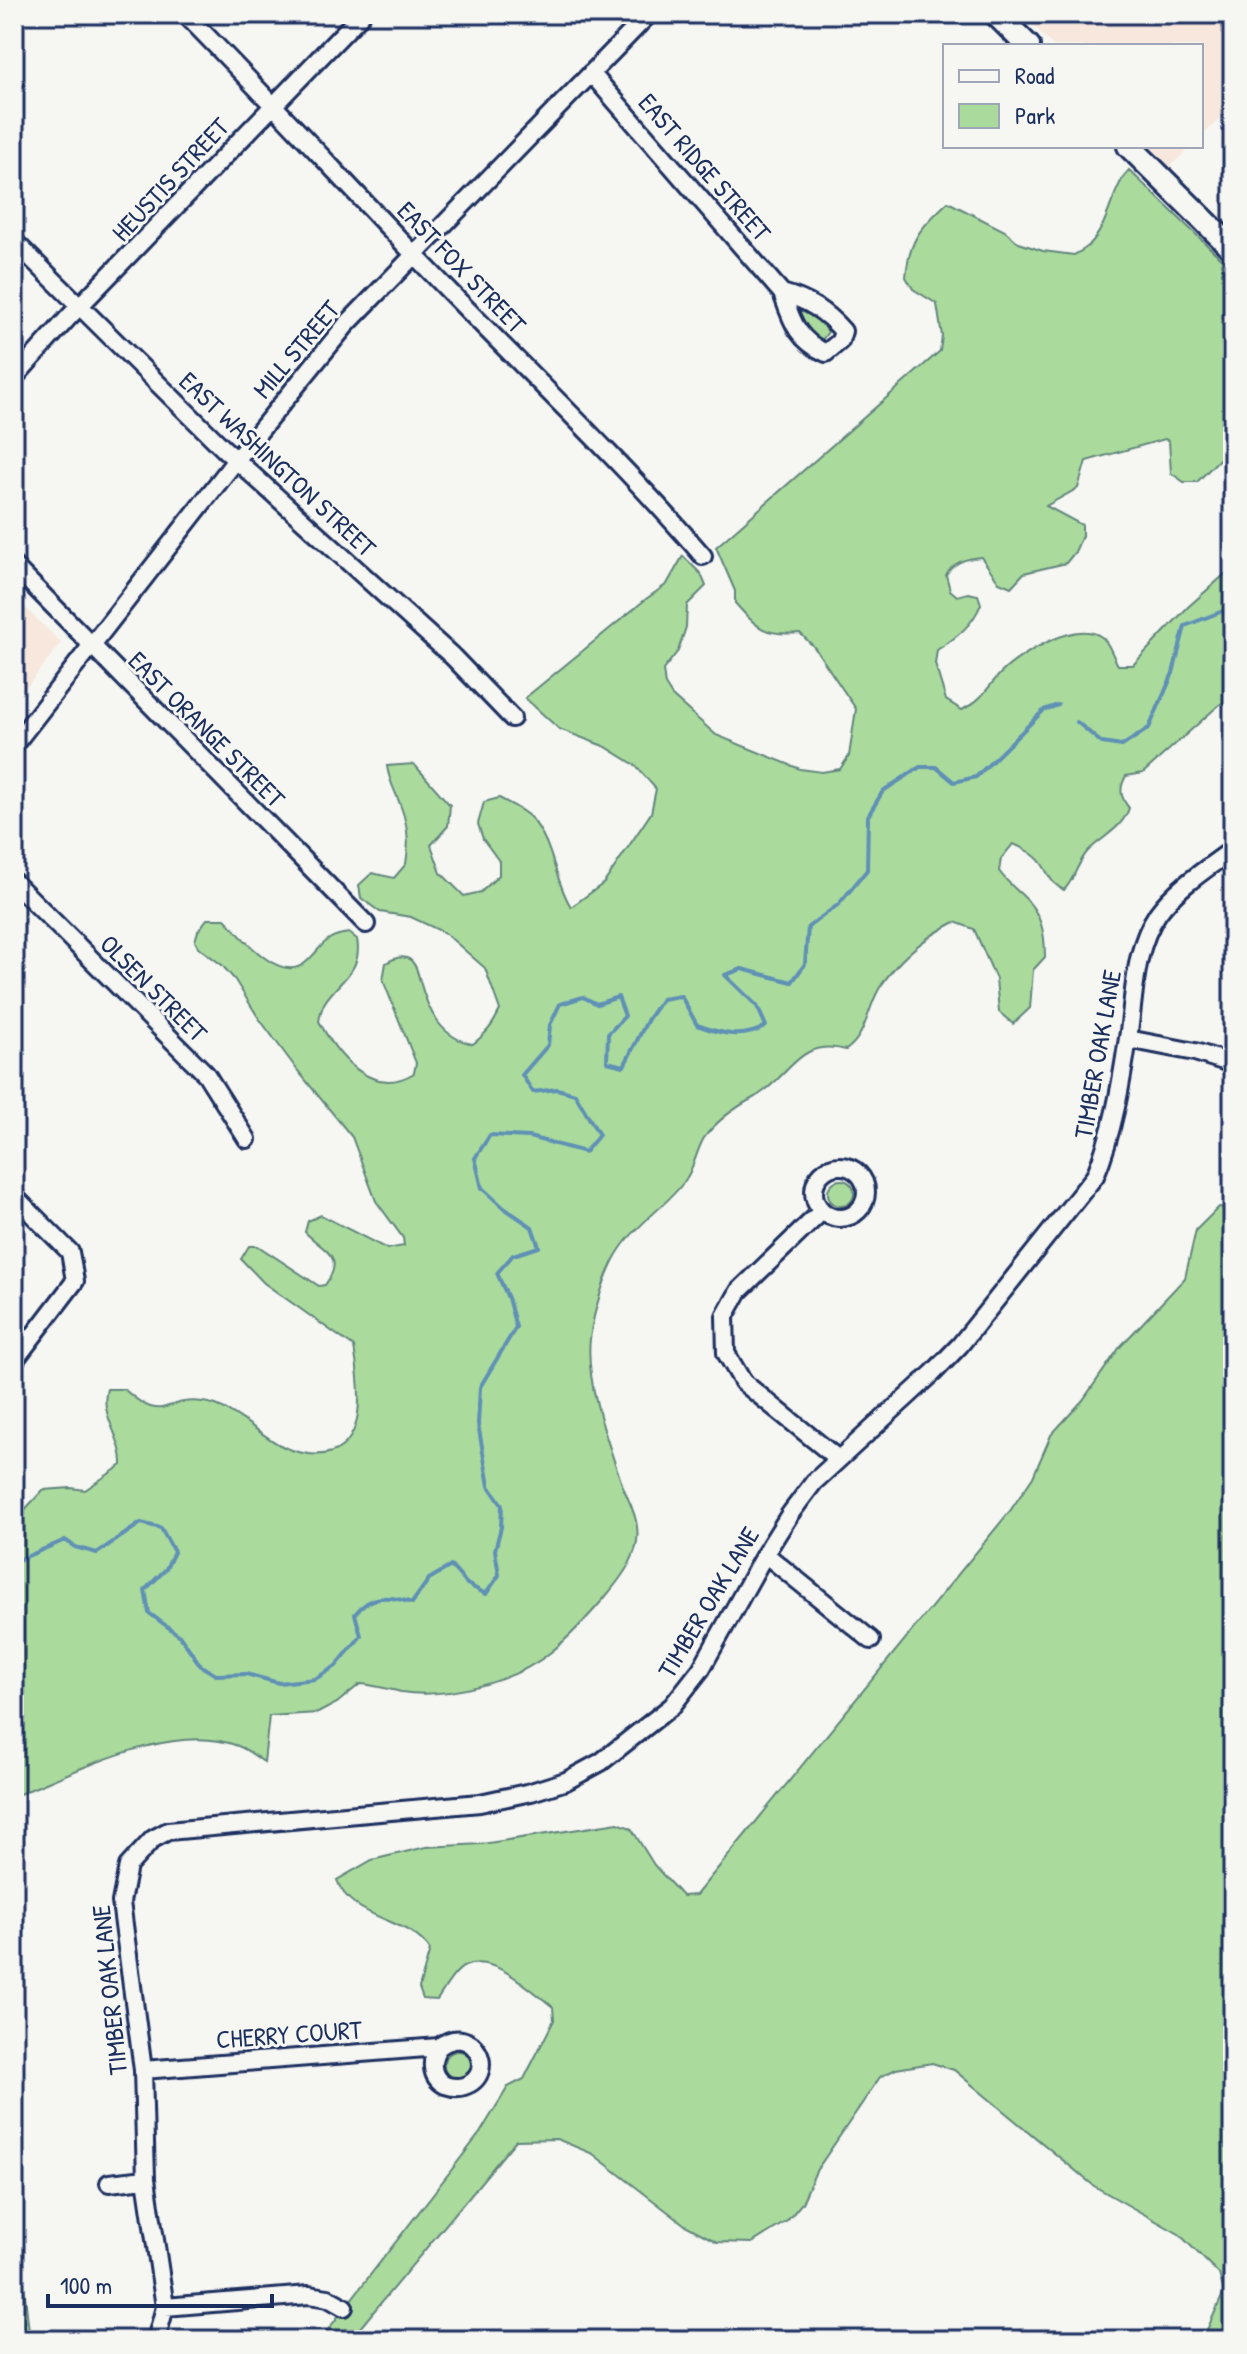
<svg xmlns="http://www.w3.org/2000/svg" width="1247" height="2354" font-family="'Patrick Hand',sans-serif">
	<rect width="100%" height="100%" fill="#f6f6f2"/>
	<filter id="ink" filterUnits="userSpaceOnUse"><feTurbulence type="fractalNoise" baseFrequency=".0125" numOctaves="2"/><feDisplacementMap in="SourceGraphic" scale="16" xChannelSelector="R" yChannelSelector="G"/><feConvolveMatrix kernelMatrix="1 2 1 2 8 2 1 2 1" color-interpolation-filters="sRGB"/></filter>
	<g filter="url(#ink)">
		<!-- built -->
		<path fill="#f7e7dc" d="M 1022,14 L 1233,14 L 1233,106 L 1201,137 L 1201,46 L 1053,46 Z
			M 1150,146 L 1191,146 L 1170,167 Z
			M 14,597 L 61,643 L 14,703 Z"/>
		<!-- green -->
		<path fill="#aadb9c" stroke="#62857d" stroke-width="2" d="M 1129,170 L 1233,270 L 1233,445 L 1197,482 L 1184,482 L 1171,473 L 1169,441 L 1165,439 L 1086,461 L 1078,488 L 1046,506 L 1082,525 L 1082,536 L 1075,552 L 1066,563 L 1024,573 L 1011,587 L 999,582 L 981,557 C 967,558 953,562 946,575 L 950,590 L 957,596 L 968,593 L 978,595 L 981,604 C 973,625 956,638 937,650 L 935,664 L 946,700 L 962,710 C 984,699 986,688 1002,672 C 1019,655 1079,617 1103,638 C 1109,643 1113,657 1118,665 L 1133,665 L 1188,607 L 1233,567 L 1233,697 L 1219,705 L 1143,773 L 1126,776 C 1119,788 1120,797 1129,808 C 1123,828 1102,837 1088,851 C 1077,863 1075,879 1064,890 C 1050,883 1050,876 1042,864 C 1036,855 1022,847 1013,844 L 1001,859 L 999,871 C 1006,881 1012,886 1021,894 C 1041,912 1045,931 1045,957 L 1033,970 L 1030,1008 L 1013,1024 L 999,1012 L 996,979 L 974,929 L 955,922 C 925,937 897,960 879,989 C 867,1010 866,1036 846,1050 C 797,1037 791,1077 755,1097 C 736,1107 717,1120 704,1138 C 696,1151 694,1169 684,1182 C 666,1206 638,1223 621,1248 C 606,1269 593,1313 590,1339 C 585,1383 609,1445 623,1487 C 628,1499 636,1513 637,1527 C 641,1553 622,1577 606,1596 C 589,1616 571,1636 551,1652 C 515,1682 447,1699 401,1692 C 387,1689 375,1685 360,1684 L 337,1703 L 318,1713 L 269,1716 L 264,1762 C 256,1757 247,1749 238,1746 C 172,1721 76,1772 14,1796 L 14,1527 L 16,1519 L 43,1490 L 71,1488 L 85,1490 L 122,1465 C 123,1438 99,1415 107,1389 L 124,1389 C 166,1427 162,1396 203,1402 C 230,1405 255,1431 278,1444 C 293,1452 315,1458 332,1452 C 369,1439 359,1378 354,1347 L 264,1283 L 241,1259 L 249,1246 L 258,1246 L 319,1286 L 325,1285 C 347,1255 323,1251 305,1232 L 308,1221 L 321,1215 L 387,1249 L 404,1246 L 403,1238 L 376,1201 L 352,1137 L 298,1071 L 258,1017 L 235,980 L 222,965 L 198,947 L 195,941 L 198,931 L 207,919 L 225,919 C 241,936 279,984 305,963 C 323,948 322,936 349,933 L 357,939 C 363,971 340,979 325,1002 C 322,1007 320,1015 319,1021 C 337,1056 372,1099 414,1073 L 416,1063 L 383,980 L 386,963 C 393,959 401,955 409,959 C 416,963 418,974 420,981 C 428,1011 441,1038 473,1044 C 486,1034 493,1025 500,1010 L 485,968 L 445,933 L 411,917 L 380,912 L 361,898 L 359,885 L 372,873 L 394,878 L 406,864 C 409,846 408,825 401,807 C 396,792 389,782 387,766 L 414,764 L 450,805 L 448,826 L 431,845 L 441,873 L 464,896 L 481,892 L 499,875 L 499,861 L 483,839 L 478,824 L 484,802 L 499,798 C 510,804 524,810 532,819 C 554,845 554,880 571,907 L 604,883 L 651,813 L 656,789 L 635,765 L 606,747 L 559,729 L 525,698 L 646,599 L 667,584 L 683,556 L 701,574 L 706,586 L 687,605 L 686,627 L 678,651 L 663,670 L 665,685 L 672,696 L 716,735 L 800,769 L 822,772 L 840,769 L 849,756 L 856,709 L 814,647 L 800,633 C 765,636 758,629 735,603 L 735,591 L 716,547 L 940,351 L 942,336 L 937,304 L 913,289 L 906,277 C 909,239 921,227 948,202 L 1005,231 L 1019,243 L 1043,251 L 1074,255 C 1079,252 1086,249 1090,244 C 1110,223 1111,190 1129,170 Z
			M 798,304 L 820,317 L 828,332 L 822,340 L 806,333 L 795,308 Z
			M828 1193a13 13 0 1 1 26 0a13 13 0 1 1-26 0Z
			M 1219,1207 L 1233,1210 L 1233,2340 L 1195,2340 L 1207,2330 L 1224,2292 L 1219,2274 L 1179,2234 L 1094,2186 L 954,2070 L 932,2063 L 896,2069 L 880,2077 L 816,2171 L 802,2203 L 787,2221 L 752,2243 L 717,2242 L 685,2225 L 593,2154 L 557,2139 L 516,2140 L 350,2340 L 320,2340 L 480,2133 L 508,2087 L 524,2079 L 554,2020 L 553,2007 C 532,1991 494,1953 465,1966 C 454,1971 444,1990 437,2000 L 423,1999 L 419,1988 L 430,1950 C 408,1916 351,1921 337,1880 L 372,1860 L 426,1847 L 482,1844 L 618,1823 L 631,1828 L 654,1865 L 682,1896 L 696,1895 L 1010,1511 L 1033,1477 L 1051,1435 L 1083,1400 L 1120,1347 L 1185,1278 L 1196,1230 Z
			M444 2065a14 14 0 1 1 28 0a14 14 0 1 1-28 0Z
			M 14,2198 L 30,2340 L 14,2340 Z"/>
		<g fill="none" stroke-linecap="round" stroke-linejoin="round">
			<!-- stream -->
			<path stroke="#5f90b5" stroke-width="4" d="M 1077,722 L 1102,743 L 1122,746 L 1149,728 L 1173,673 L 1185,626 L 1233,607
				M 14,1562 L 65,1540 L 75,1547 L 97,1553 L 141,1523 L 161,1528 L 174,1552 L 166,1569 L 145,1590 L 149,1613 L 180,1636 L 201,1666 L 216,1675 L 246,1674 L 279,1683 L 315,1679 L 336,1666 L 361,1636 L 355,1614 C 371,1594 389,1595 412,1603 L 429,1579 L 451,1566 L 467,1584 L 486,1594 L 499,1575 L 495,1550 L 501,1527 L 502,1505 L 489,1486 L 478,1424 L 480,1387 L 516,1327 L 508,1298 L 497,1273 L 513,1255 L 539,1247 L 532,1227 L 504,1208 L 482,1188 L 475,1158 L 490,1135 L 529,1137 L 585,1152 L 599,1135 L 575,1094 L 557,1089 L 533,1092 L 522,1075 L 548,1045 L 550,1025 L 560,1004 L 583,997 L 597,1004 L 618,997 L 625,1016 L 608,1034 L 607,1062 L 624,1066 L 648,1019 L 662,999 L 681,996 L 697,1025 C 722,1034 743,1040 766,1026 L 757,1006 L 725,975 L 742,969 L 792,982 L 805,964 L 808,927 L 839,904 L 867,870 L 868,816 L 883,791 L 920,767 L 936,767 L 954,782 L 976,777 L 1044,710 L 1058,705"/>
			<defs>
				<path id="street" d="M 185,14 C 275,105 361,200 450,292 C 535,379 623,463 703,556
					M 591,73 L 782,293 C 792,321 797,340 826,353 L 840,341 L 843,331 C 825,311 808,300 782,293
					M 14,241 L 224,449 L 452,656 L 512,718
					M 14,378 L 69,317 L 362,14
					M 14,566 L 366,924
					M 14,745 L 236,460 L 346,325 L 649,14
					M 14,882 L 206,1074 L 247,1139
					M 1128,1039 L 1195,1052 L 1233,1064
					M814 1192a26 26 0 1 1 52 0a26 26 0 1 1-52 0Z
					M 14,1196 L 70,1252 L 75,1281 L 14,1361
					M 822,1211 L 739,1291 L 725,1316 L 726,1353 L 743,1382 L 838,1459
					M 765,1554 L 871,1640
					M 143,2070 L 439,2047 C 474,2020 499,2075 464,2086 C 458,2088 451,2087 445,2085 C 430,2077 430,2059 439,2047
					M 109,2183 L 146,2179
					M 165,2307 L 309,2295 L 328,2298 L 344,2307
					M 156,2340 L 165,2307 L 146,2179 L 143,2070 L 121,1902 L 128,1866 L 153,1839 L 168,1831 L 480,1803 L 531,1792 L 566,1781 L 601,1762 L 672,1706 L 701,1669 L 765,1554 L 790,1514 L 814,1482 L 933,1373 L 960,1345 L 1095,1176 C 1113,1133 1121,1085 1128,1038 C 1135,996 1133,950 1158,913 C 1177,887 1208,868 1233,849"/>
				<path id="secondary" d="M 996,14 L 1028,46
					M 1129,146 L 1233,249"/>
			</defs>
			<!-- street casing -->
			<use href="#street" stroke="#1b2f5e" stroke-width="22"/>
			<!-- secondary casing -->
			<use href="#secondary" stroke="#1b2f5e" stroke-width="28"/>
			<!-- street -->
			<use href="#street" stroke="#f6f6f2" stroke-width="16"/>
			<!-- secondary -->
			<use href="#secondary" stroke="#f6f6f2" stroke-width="22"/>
		</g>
	</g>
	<g text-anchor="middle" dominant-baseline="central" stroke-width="6" stroke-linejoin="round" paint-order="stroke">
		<!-- street labels -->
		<g font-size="26" fill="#1b2f5e" stroke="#f6f6f2">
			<text transform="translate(705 167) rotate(49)">EAST RIDGE STREET</text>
			<text transform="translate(170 179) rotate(-47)">HEUSTIS STREET</text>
			<text transform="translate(462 267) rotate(46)">EAST FOX STREET</text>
			<text transform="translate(296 349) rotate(-50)">MILL STREET</text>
			<text transform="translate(278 464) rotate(43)">EAST WASHINGTON STREET</text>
			<text transform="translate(207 729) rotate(45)">EAST ORANGE STREET</text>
			<text transform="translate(154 988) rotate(45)">OLSEN STREET</text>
			<text transform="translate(1097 1054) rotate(-80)">TIMBER OAK LANE</text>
			<text transform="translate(708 1602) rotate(-59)">TIMBER OAK LANE</text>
			<text transform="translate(109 1990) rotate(-96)">TIMBER OAK LANE</text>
			<text transform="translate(289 2034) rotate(-4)">CHERRY COURT</text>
		</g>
	</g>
	<!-- margin -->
	<rect width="1247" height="2354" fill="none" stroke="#f6f6f2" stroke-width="48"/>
	<rect x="24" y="24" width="1199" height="2306" fill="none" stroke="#1b2f5e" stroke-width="3" filter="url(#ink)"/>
	<!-- legend -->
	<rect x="943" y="44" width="260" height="104" fill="#f6f6f2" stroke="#9ea6b7" stroke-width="2"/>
	<rect x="959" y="70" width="40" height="12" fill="#f6f6f2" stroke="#9ea6b7" stroke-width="2"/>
	<text x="1015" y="84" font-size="24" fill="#1b2f5e">Road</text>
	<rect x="959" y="104" width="40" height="24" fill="#aadb9c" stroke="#9ea6b7" stroke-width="2"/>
	<text x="1015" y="124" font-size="24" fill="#1b2f5e">Park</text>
	<!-- scale -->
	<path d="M48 2294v12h224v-12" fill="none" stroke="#1b2f5e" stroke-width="4"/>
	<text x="60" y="2294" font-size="24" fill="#1b2f5e" stroke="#f6f6f2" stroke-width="6" paint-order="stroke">100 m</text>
</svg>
